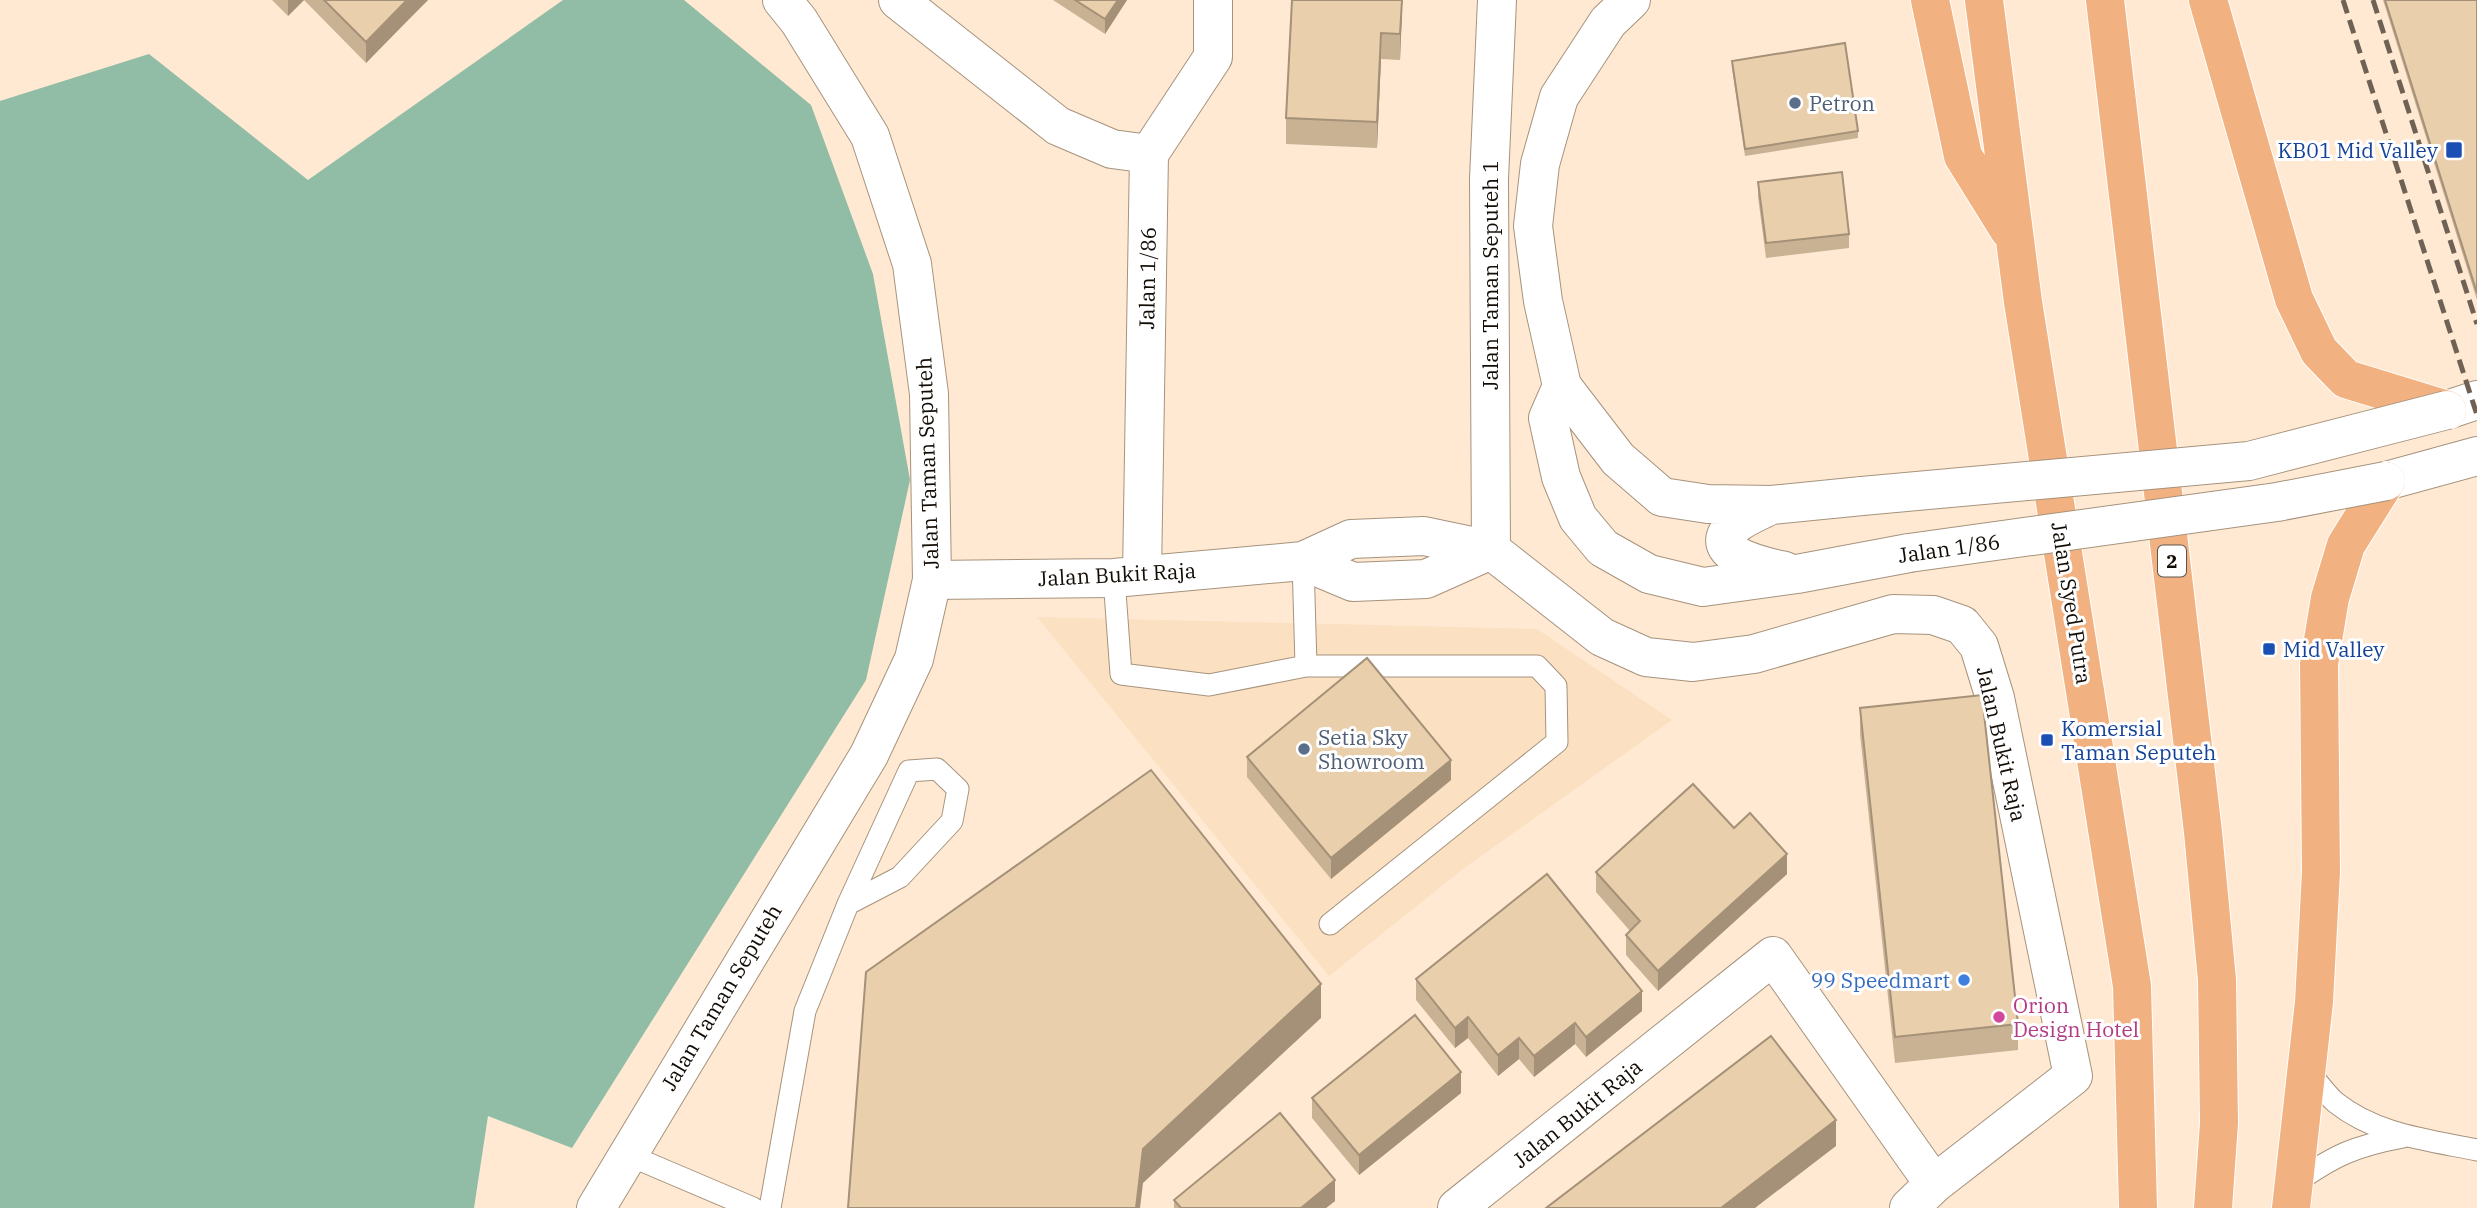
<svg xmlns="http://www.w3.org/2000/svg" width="2477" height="1208" font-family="'IBM Plex Serif',serif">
	<rect width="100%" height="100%" fill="#ffe9d2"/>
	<!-- built -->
	<path fill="#fbe0c2" d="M 1037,617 L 1537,629 L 1672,720 L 1467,866 L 1329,976 Z"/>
	<!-- forest -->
	<path fill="#91bca5" d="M 563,0 L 684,0 L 811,105 L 873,274 L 910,480 L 866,680 L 572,1148 L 488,1116 L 474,1208 L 0,1208 L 0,101 L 149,54 L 308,180 Z"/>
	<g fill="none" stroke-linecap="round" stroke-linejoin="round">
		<defs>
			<path id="service" d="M 1303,561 L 1306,666
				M 1114,578 L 1121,674 L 1209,685 L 1306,666 L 1537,666 L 1556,686 L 1557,742 L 1330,924
				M 2307,1069 C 2316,1080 2325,1093 2335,1102 C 2376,1135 2428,1140 2477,1150
				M 626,1154 L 753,1208
				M 2295,1183 C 2335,1155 2355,1146 2403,1137
				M 770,1208 L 805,1011 L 848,904 L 909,771 L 937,769 L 958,789 L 952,821 L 900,877 L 848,904"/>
			<path id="minor" d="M 898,0 L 1058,126 L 1112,149 L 1149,154
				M 1491,550 L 1489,179 L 1497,0
				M 1303,561 L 1353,582 L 1426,579 L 1491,550
				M 1142,574 L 1149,154 L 1213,57 L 1213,0
				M 932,580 L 1114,578 L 1303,561 L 1351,539 L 1424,536 L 1491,550 L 1602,637 L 1646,657 L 1693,662 L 1754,654 L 1893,614 L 1933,615 L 1962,625 L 1979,646 L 1995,698 L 2073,1076 L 1934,1184 L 1909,1208
				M 1457,1208 L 1773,956 L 1934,1184"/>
			<path id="tertiary" d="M 1631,0 L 1608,22 L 1559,97 L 1540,164 L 1533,226 L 1543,301 L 1562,386 L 1618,459 L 1662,497 L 1708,504 L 1771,505 L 1862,496
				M 1562,386 L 1548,418 L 1561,477 L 1578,518 L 1603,548 L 1649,574 L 1703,587 L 1797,574 L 1909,553
				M 2447,410 L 2477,400
				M 2386,481 L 2477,456
				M 1771,505 C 1760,511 1746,516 1736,524 C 1699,554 1767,567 1785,571
				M 596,1208 L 869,755 L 914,659 L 932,580 L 929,394 L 912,264 L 870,136 L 799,21 L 782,0"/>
			<path id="primary" d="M 1930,0 L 1963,156 L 2009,230
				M 1984,0 L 2023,302 L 2132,986 L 2138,1208
				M 2105,0 L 2203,832 L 2217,980 L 2219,1123 L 2213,1208
				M 2208,0 L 2294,299 L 2319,351 L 2346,379 L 2447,410
				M 2291,1208 L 2314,1002 L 2321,872 L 2319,664 L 2330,598 L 2346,545 L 2386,481"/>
		</defs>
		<!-- service casing -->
		<use href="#service" stroke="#a6937d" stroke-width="23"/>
		<!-- minor casing -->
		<use href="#minor" stroke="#a6937d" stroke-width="40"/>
		<!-- tertiary casing -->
		<use href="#tertiary" stroke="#a6937d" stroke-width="40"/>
		<!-- primary casing -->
		<use href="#primary" stroke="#fff" stroke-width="40"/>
		<!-- service -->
		<use href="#service" stroke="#fff" stroke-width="21"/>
		<!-- minor -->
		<use href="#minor" stroke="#fff" stroke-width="38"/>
		<!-- tertiary -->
		<use href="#tertiary" stroke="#fff" stroke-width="38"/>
		<!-- primary -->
		<use href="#primary" stroke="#f2b180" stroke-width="38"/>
		<!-- rail -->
		<path stroke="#6f6255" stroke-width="5" stroke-dasharray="14 7" stroke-linecap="butt" d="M 2343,0 L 2477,415
			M 2373,0 L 2477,324"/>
		<defs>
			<path id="tertiary-bridge" d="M 1862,496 L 2249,461 L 2447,410
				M 1909,553 L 2277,502 L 2386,481"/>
		</defs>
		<!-- tertiary-bridge casing -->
		<use href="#tertiary-bridge" stroke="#a6937d" stroke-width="40" stroke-linecap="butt"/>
		<!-- tertiary-bridge -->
		<use href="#tertiary-bridge" stroke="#fff" stroke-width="38"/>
	</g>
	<!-- wall -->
	<path fill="#c9b294" d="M 272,0 L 428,0 L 366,63 L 304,0 L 288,16 Z
		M 1053,0 L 1127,0 L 1105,34 Z
		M 1402,0 L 1400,60 L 1381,59 L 1377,148 L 1286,144 L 1286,118 Z
		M 2383,0 L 2477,0 L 2477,300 Z
		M 1732,61 L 1858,131 L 1858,138 L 1745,156 L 1732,68 Z
		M 1758,182 L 1849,234 L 1849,248 L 1766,258 L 1758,197 Z
		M 1860,708 L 2018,1024 L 2018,1050 L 1895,1063 L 1860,734 Z
		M 1247,757 L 1451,780 L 1331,879 L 1247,777 Z
		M 1734,828 L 1787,874 L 1658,991 L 1626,955 L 1626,935 L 1630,931 L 1596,892 L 1596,872 Z
		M 1416,979 L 1642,1011 L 1586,1057 L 1575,1044 L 1534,1077 L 1519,1059 L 1498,1076 L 1468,1038 L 1455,1048 L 1416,1000 Z
		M 1461,1093 L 1359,1175 L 1312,1118 L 1312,1098 Z
		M 1174,1200 L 1335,1201 L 1326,1208 L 1174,1208 Z"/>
	<!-- shaded-wall -->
	<path fill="#a49178" d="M 288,0 L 304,0 L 288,16 Z
		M 407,0 L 409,0 L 409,19 L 366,63 L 366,42 Z
		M 409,0 L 428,0 L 409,19 Z
		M 1118,0 L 1127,0 L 1105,34 L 1105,19 Z
		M 1402,0 L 1402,14 L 1400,60 L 1400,34 Z
		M 1381,33 L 1381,59 L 1377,148 L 1377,122 Z
		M 1451,760 L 1451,780 L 1331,879 L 1331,858 Z
		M 1787,854 L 1787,874 L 1658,991 L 1658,971 Z
		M 1321,984 L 1321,1018 L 1143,1183 L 1140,1208 L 1136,1208 L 1143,1149 Z
		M 1642,991 L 1642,1011 L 1586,1057 L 1586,1037 Z
		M 1468,1017 L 1468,1038 L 1455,1048 L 1455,1028 Z
		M 1575,1023 L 1575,1044 L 1534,1077 L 1534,1056 Z
		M 1519,1038 L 1519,1059 L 1498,1076 L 1498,1055 Z
		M 1461,1072 L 1461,1093 L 1359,1175 L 1359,1155 Z
		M 1836,1120 L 1836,1146 L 1755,1208 L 1721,1208 Z
		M 1335,1180 L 1335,1201 L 1326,1208 L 1301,1208 Z"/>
	<!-- building -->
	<path fill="#eacfac" stroke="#a49178" stroke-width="2" d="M 324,0 L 407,0 L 366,42 Z
		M 1075,0 L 1118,0 L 1105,19 Z
		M 1292,0 L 1402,0 L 1400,34 L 1381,33 L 1377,122 L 1286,118 Z
		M 2385,0 L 2477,0 L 2477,293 Z
		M 1845,43 L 1858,131 L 1745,149 L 1732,61 Z
		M 1842,172 L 1849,234 L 1766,243 L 1758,182 Z
		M 1367,658 L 1451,760 L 1331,858 L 1247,757 Z
		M 1982,695 L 2018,1024 L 1895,1037 L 1860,708 Z
		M 1151,770 L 1321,984 L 1143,1149 L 1136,1208 L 848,1208 L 866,972 Z
		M 1693,784 L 1734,828 L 1750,813 L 1787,854 L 1658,971 L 1626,935 L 1640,921 L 1596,872 Z
		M 1547,874 L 1642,991 L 1586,1037 L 1575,1023 L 1534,1056 L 1519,1038 L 1498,1055 L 1468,1017 L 1455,1028 L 1416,979 Z
		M 1415,1015 L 1461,1072 L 1359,1155 L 1312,1098 Z
		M 1771,1036 L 1836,1120 L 1721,1208 L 1546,1208 Z
		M 1280,1113 L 1335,1180 L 1301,1208 L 1181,1208 L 1174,1200 Z"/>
	<!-- markers -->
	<g fill="#5c6f8a" stroke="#fff" stroke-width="2.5">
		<circle cx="1795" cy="103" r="7"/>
		<circle cx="1304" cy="749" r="7"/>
	</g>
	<g fill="#1a4fb4" stroke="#fff" stroke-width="2.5">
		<rect x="2445" y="141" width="18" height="18" rx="3.5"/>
		<rect x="2262" y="642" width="14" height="14" rx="3.5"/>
		<rect x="2040" y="733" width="14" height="14" rx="3.5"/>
	</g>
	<circle fill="#3f7fe0" stroke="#fff" stroke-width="2.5" cx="1964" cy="980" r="7"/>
	<circle fill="#d1479c" stroke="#fff" stroke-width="2.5" cx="1999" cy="1017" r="7"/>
	<g text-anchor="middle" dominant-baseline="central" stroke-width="6" stroke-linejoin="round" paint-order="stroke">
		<!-- shield labels -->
		<rect fill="#fff" stroke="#5a5550" stroke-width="2" x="2158" y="545.5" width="28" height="31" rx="5"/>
		<g font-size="19" font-weight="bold" fill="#130c05">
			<text x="2172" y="561">2</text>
		</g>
		<!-- service labels -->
		<g font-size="21" fill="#4e5e75" stroke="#fff" text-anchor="start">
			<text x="1809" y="103">Petron</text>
			<text x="1318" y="737">Setia Sky<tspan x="1318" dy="24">Showroom</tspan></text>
		</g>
		<!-- transit labels -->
		<g font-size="21" fill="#164399" stroke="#fff" text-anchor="start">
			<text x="2438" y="150" text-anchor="end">KB01 Mid Valley</text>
			<text x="2283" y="649">Mid Valley</text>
			<text x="2061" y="728">Komersial<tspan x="2061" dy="24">Taman Seputeh</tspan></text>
		</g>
		<!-- street labels -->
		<g font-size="21" fill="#130c05" stroke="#fff">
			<text transform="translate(1490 275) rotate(-90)">Jalan Taman Seputeh 1</text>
			<text transform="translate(1147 278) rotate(-89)">Jalan 1/86</text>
			<text transform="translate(927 463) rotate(-92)">Jalan Taman Seputeh</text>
			<text transform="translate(1949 548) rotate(-8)">Jalan 1/86</text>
			<text transform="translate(1117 574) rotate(-3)">Jalan Bukit Raja</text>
			<text transform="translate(2072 603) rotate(81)">Jalan Syed Putra</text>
			<text transform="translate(2002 744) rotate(77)">Jalan Bukit Raja</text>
			<text transform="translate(721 997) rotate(-59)">Jalan Taman Seputeh</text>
			<text transform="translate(1577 1113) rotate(-39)">Jalan Bukit Raja</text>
		</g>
		<!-- shop labels -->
		<g font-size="21" fill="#366cbe" stroke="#fff" text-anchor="end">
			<text x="1950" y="980">99 Speedmart</text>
		</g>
		<!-- hotel labels -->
		<g font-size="21" fill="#b23c85" stroke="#fff" text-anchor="start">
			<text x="2013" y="1005">Orion<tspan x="2013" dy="24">Design Hotel</tspan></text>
		</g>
	</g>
</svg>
